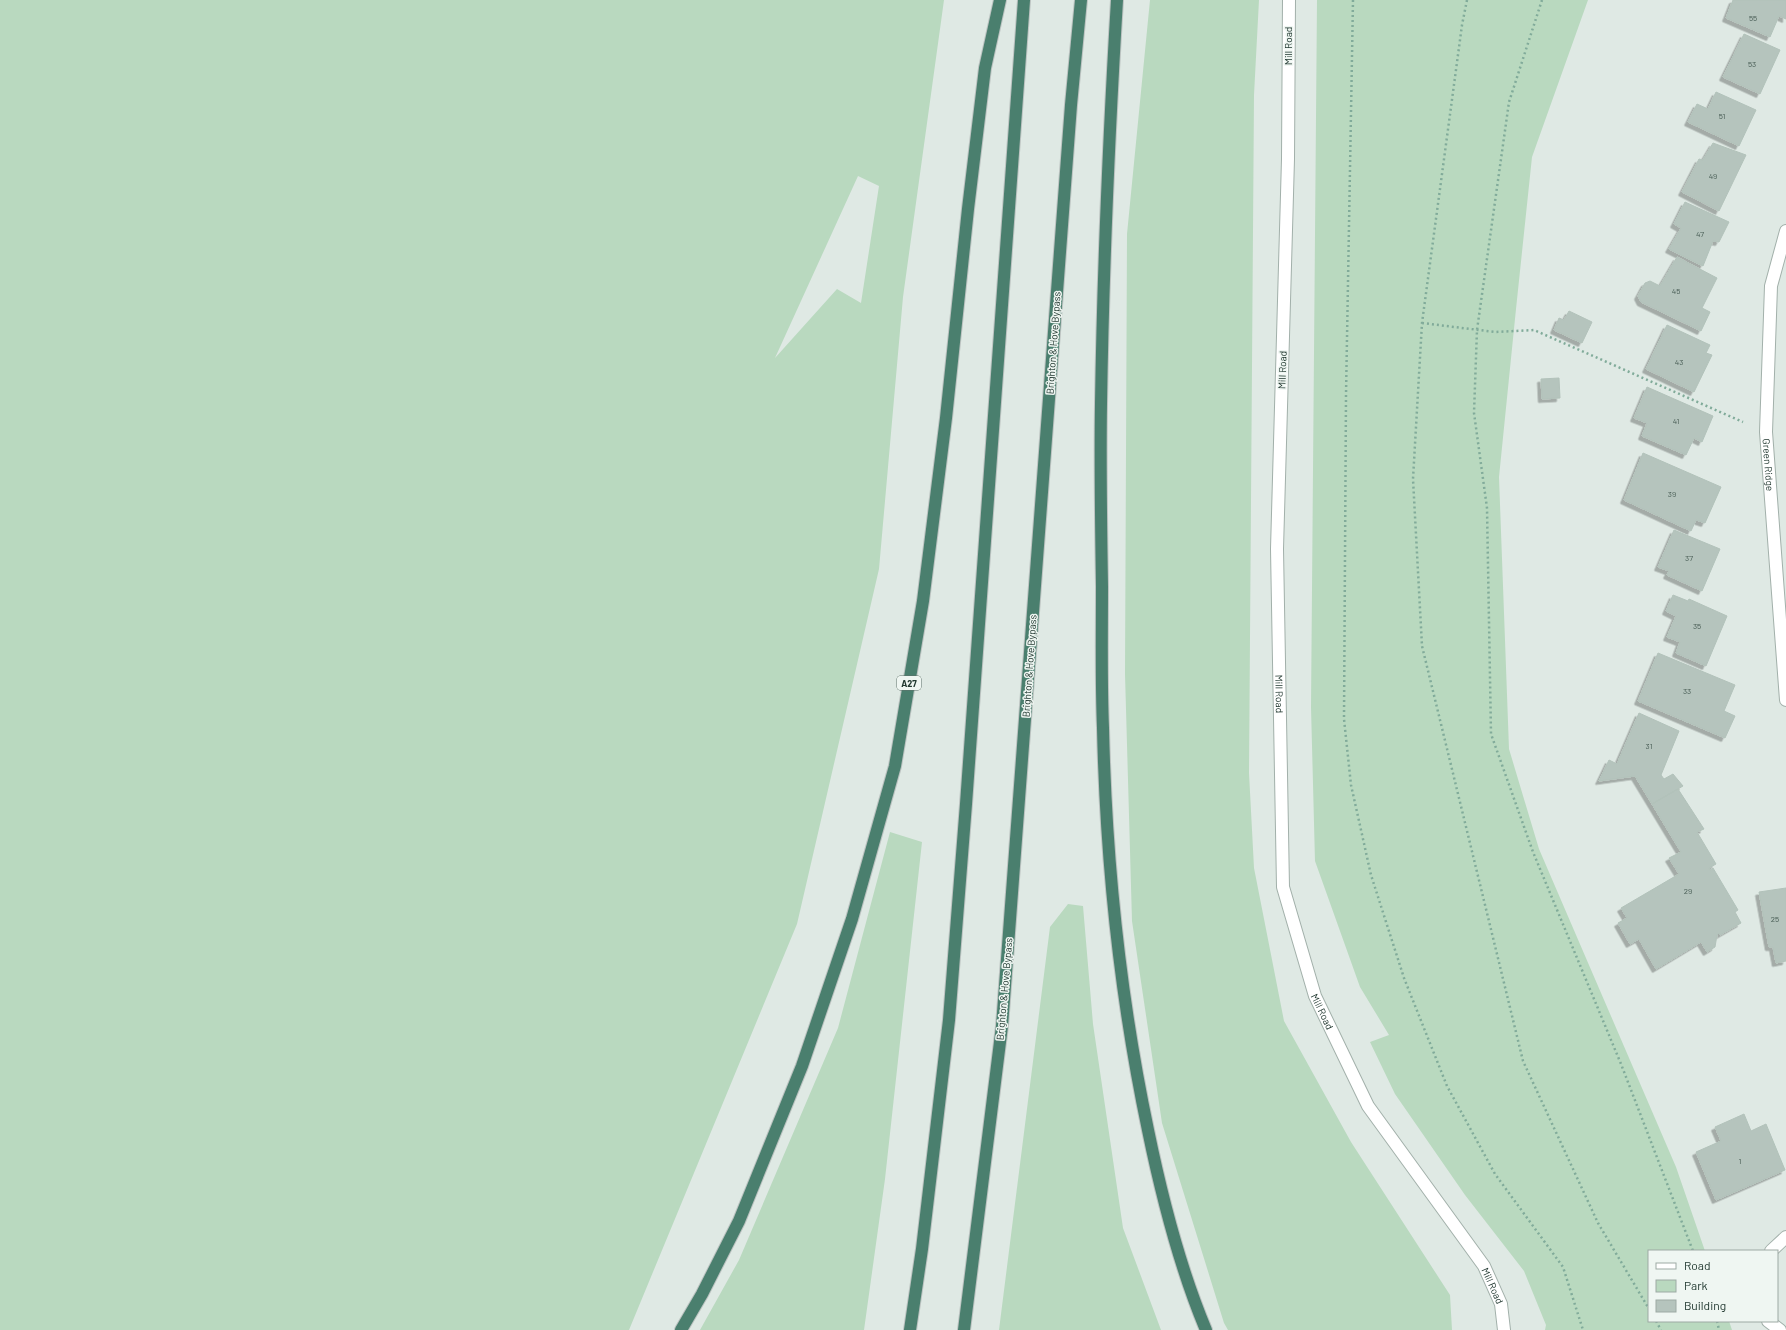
<svg xmlns="http://www.w3.org/2000/svg" width="1786" height="1330" font-family="Barlow,sans-serif">
	<defs>
		<filter id="shadow"><feDropShadow dx="-3.5" dy="3.5" stdDeviation="0" flood-color="#0004"/></filter>
	</defs>
	<rect width="100%" height="100%" fill="#dfe9e4"/>
	<!-- green -->
	<path fill="#b9d9bf" fill-rule="evenodd" d="M 0,0 L 944,0 L 903,297 L 879,569 L 797,924 L 629,1330 L 0,1330 ZM 858,176 L 879,186 L 861,303 L 837,289 L 775,358 Z
		M 1150,0 L 1259,0 L 1254,95 L 1249,773 L 1254,868 L 1284,1021 L 1351,1142 L 1450,1295 L 1452,1330 L 1228,1330 L 1224,1323 L 1162,1123 L 1132,921 L 1125,674 L 1127,234 Z
		M 1317,0 L 1588,0 L 1532,157 L 1516,309 L 1499,477 L 1509,749 L 1539,849 L 1676,1167 L 1705,1251 L 1649,1251 L 1649,1321 L 1729,1321 L 1732,1330 L 1545,1330 L 1546,1325 L 1524,1271 L 1465,1195 L 1395,1094 L 1370,1042 L 1389,1035 L 1360,987 L 1315,861 L 1311,707 Z
		M 890,832 L 922,842 L 885,1179 L 864,1330 L 700,1330 L 739,1260 L 838,1028 Z
		M 1068,904 L 1083,906 L 1093,1024 L 1123,1228 L 1161,1330 L 999,1330 L 1050,927 Z"/>
	<!-- building -->
	<path fill="#b5c4bd" stroke="#b2c2ba" filter="url(#shadow)" d="M 1733,0 L 1786,0 L 1786,19 L 1779,16 L 1770,37 L 1726,18 Z
		M 1744,34 L 1780,50 L 1760,94 L 1723,77 Z
		M 1716,92 L 1756,110 L 1739,146 L 1688,122 L 1697,104 L 1708,109 Z
		M 1713,143 L 1746,155 L 1719,211 L 1682,192 L 1699,159 L 1703,160 Z
		M 1685,202 L 1729,222 L 1719,242 L 1713,241 L 1703,266 L 1669,249 L 1681,228 L 1674,224 Z
		M 1677,257 L 1717,278 L 1702,308 L 1710,312 L 1701,331 L 1641,302 L 1638,296 L 1645,283 L 1650,281 L 1660,286 Z
		M 1569,311 L 1592,322 L 1582,343 L 1554,330 L 1559,318 L 1564,320 Z
		M 1667,325 L 1710,345 L 1706,353 L 1712,355 L 1694,392 L 1646,369 Z
		M 1559,378 L 1560,398 L 1542,399 L 1541,379 Z
		M 1647,387 L 1713,416 L 1702,442 L 1694,438 L 1686,455 L 1642,436 L 1647,423 L 1634,418 Z
		M 1643,453 L 1721,487 L 1705,523 L 1696,520 L 1691,531 L 1624,500 Z
		M 1674,530 L 1720,549 L 1702,591 L 1667,575 L 1669,571 L 1658,567 Z
		M 1673,595 L 1688,601 L 1689,599 L 1727,616 L 1706,666 L 1676,653 L 1680,642 L 1667,637 L 1676,616 L 1666,611 Z
		M 1658,653 L 1735,685 L 1724,711 L 1735,716 L 1725,738 L 1638,701 Z
		M 1639,713 L 1679,731 L 1661,775 L 1664,779 L 1673,774 L 1683,786 L 1652,804 L 1635,776 L 1599,781 L 1609,760 L 1617,764 Z
		M 1678,789 L 1704,829 L 1697,832 L 1716,864 L 1709,868 L 1710,870 L 1713,868 L 1738,910 L 1735,912 L 1741,923 L 1720,935 L 1719,933 L 1717,935 L 1715,947 L 1707,952 L 1701,942 L 1656,969 L 1639,939 L 1630,944 L 1618,923 L 1627,918 L 1621,908 L 1679,874 L 1669,858 L 1681,852 L 1652,804 Z
		M 1786,888 L 1786,961 L 1776,963 L 1773,947 L 1769,947 L 1759,892 Z
		M 1744,1114 L 1751,1131 L 1766,1124 L 1785,1170 L 1716,1200 L 1696,1152 L 1721,1141 L 1715,1127 Z"/>
	<g fill="none" stroke-linecap="round" stroke-linejoin="round">
		<defs>
			<g id="minor">
				<path id="s1" d="M 1289,0 L 1288,159 L 1277,549 L 1283,887 L 1315,996 L 1368,1106 L 1484,1266 L 1501,1304 L 1504,1330"/>
				<path id="s2" d="M 1786,231 L 1771,286 L 1766,432 L 1786,700"/>
				<path d="M 1771,1251 L 1786,1237"/>
				<path d="M 1768,1321 L 1780,1330"/>
			</g>
			<path id="trunk" d="M 1117,0 C 1109,135 1103,270 1101,404 C 1100,465 1101,526 1102,586 C 1102,633 1101,681 1103,728 C 1106,863 1120,997 1148,1130 C 1162,1198 1179,1266 1206,1330
				M 681,1330 L 702,1294 L 739,1221 L 802,1066 L 852,919 L 895,766 L 923,601 L 946,418 L 968,209 L 985,68 L 1000,0
				M 910,1330 L 922,1249 L 949,1020 L 966,804 L 1024,0
				M 964,1330 L 1002,1026 L 1071,105 L 1081,0"/>
		</defs>
		<!-- minor casing -->
		<use href="#minor" stroke="#a2b0aa" stroke-width="14"/>
		<!-- trunk casing -->
		<use href="#trunk" stroke="#bcc3c1" stroke-width="14"/>
		<!-- path -->
		<path stroke="#81ab9a" stroke-width="2.5" stroke-dasharray="2 3" stroke-linecap="butt" d="M 1353,0 L 1346,395 L 1344,719 L 1351,785 L 1371,875 L 1404,978 L 1447,1086 L 1495,1174 L 1563,1267 L 1583,1330
			M 1467,0 L 1462,25 L 1422,323 L 1413,479 L 1422,646 L 1523,1061 L 1598,1223 L 1649,1309
			M 1542,0 L 1509,102 L 1477,330 L 1474,413 L 1487,508 L 1491,734 L 1533,852 L 1621,1064 L 1693,1251
			M 1422,323 L 1495,332 L 1534,330 L 1743,422
			M 1656,1321 L 1661,1330
			M 1717,1321 L 1719,1330"/>
		<!-- minor -->
		<use href="#minor" stroke="#fff" stroke-width="12"/>
		<!-- trunk -->
		<use href="#trunk" stroke="#4a7f6e" stroke-width="12"/>
	</g>
	<g text-anchor="middle" dominant-baseline="central" stroke-width="3" stroke-linejoin="round" paint-order="stroke">
		<!-- number labels -->
		<g font-size="8" fill="#465b53">
			<text x="1753" y="18">55</text>
			<text x="1752" y="64">53</text>
			<text x="1722" y="116">51</text>
			<text x="1713" y="176">49</text>
			<text x="1700" y="234">47</text>
			<text x="1676" y="291">45</text>
			<text x="1679" y="362">43</text>
			<text x="1676" y="421">41</text>
			<text x="1672" y="494">39</text>
			<text x="1689" y="558">37</text>
			<text x="1697" y="626">35</text>
			<text x="1687" y="691">33</text>
			<text x="1649" y="746">31</text>
			<text x="1688" y="891">29</text>
			<text x="1775" y="919">25</text>
			<text x="1740" y="1161">1</text>
		</g>
		<!-- shield labels -->
		<rect fill="#eff6f2" stroke="#5f716a" stroke-width="1" x="897" y="676" width="24" height="14" rx="3"/>
		<g font-size="9" font-weight="bold" fill="#213830">
			<text x="909" y="683">A27</text>
		</g>
		<!-- street labels -->
		<g font-size="10" fill="#213830" stroke="#eff6f2">
			<text transform="translate(1288 46) rotate(-90)">Mill Road</text>
			<text transform="translate(1053 343) rotate(-86)">Brighton &amp; Hove Bypass</text>
			<text transform="translate(1282 370) rotate(-88)">Mill Road</text>
			<text stroke="none"><textPath href="#s2" startOffset="236">Green Ridge</textPath></text>
			<text transform="translate(1029 666) rotate(-86)">Brighton &amp; Hove Bypass</text>
			<text stroke="none"><textPath href="#s1" startOffset="694">Mill Road</textPath></text>
			<text transform="translate(1004 989) rotate(-85)">Brighton &amp; Hove Bypass</text>
			<text stroke="none"><textPath href="#s1" startOffset="1018">Mill Road</textPath></text>
			<text stroke="none"><textPath href="#s1" startOffset="1342">Mill Road</textPath></text>
		</g>
	</g>
	<!-- legend -->
	<rect x="1648" y="1250" width="130" height="72" fill="#eff6f2" stroke="#9daaa4"/>
	<rect x="1656" y="1263" width="20" height="6" fill="#ffffff" stroke="#9daaa4"/>
	<text x="1684" y="1270" font-size="12" fill="#213830">Road</text>
	<rect x="1656" y="1280" width="20" height="12" fill="#b9d9bf" stroke="#9daaa4"/>
	<text x="1684" y="1290" font-size="12" fill="#213830">Park</text>
	<rect x="1656" y="1300" width="20" height="12" fill="#b5c4bd" stroke="#9daaa4"/>
	<text x="1684" y="1310" font-size="12" fill="#213830">Building</text>
</svg>
